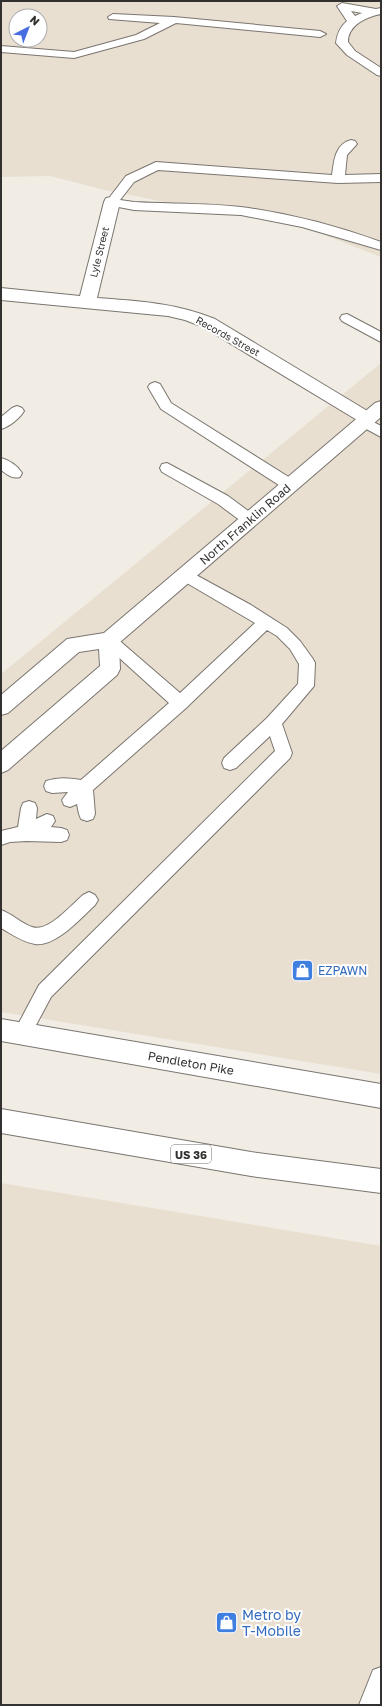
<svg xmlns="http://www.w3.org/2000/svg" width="382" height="1706" font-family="'Golos Text',sans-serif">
	<rect width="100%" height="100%" fill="#f1ece4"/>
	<!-- built -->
	<path fill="#e8dfd1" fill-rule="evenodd" d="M 1,1 L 381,1 L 381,257 L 301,226 L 165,202 L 105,190 L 50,176 L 1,177 ZM 16,16 L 40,16 L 40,40 L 16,40 Z
		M 381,363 L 381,1074 L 1,1012 L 1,674 Z
		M 1,1183 L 381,1246 L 381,1705 L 1,1705 Z"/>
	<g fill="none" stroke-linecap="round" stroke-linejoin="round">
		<defs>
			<path id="lane" d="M 342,3 L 376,9 L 381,8 L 381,14 C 366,17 348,25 348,42 L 355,51 L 381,68 L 381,76 L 377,75 L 347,55 L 336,43 C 337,34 340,27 347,21 L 337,6 ZM 351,11 L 362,13 L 355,16 Z
				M 113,14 L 174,17 L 320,31 L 326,34 L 320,37 L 176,23 L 144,39 L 74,58 L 1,52 L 1,46 L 74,52 L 136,35 L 160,23 L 109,19 L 108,17 Z
				M 351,140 L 355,141 L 357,144 L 347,155 L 345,175 L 381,174 L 381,182 L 338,183 L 158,170 L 134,182 L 120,200 L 134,202 C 169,204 207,203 241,207 C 287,213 337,226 381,242 L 381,250 L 302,227 L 241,215 L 134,210 L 108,205 L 106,202 L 126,176 L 156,162 L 332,175 C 334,161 335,144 351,140 Z
				M 347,314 L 381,332 L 381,342 L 342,321 L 340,318 L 342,315 Z
				M 155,382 L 160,384 L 171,403 L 295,481 L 297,485 L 295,489 L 290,490 L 285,489 L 161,409 L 148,387 L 150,384 Z
				M 17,406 L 22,408 L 24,411 C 20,418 9,427 1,429 L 1,417 L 12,408 Z
				M 364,417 L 381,426 L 381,437 L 359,425 L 357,422 L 359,419 Z
				M 1,458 C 9,460 18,466 22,473 L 20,477 C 12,479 8,475 1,470 Z
				M 167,463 L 228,496 L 255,516 L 257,520 L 255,524 L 250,525 L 245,524 L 218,504 L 162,472 L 160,468 L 162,464 Z
				M 185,569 L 251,605 L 287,628 L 300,641 L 313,659 L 315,663 L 314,686 L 282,724 L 292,753 L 290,758 L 51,997 L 28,1040 L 22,1043 L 16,1040 L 13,1034 L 39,985 L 275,751 L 270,736 L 236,768 L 230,770 L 224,768 L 222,763 L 224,758 L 267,718 L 298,684 L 299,664 L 290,649 L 277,636 L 267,630 L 186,708 L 93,790 L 95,814 L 93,819 L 87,821 L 81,819 L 79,814 L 77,804 L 70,807 L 64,805 L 62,800 L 68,792 L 52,793 L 46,791 L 44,786 L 46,781 C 59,777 68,778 81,780 L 169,703 L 104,644 L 101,640 L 104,636 L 109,634 L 114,636 L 180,693 L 255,623 L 180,579 L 178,575 L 180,571 Z
				M 29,801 L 35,803 L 37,808 L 36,819 L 47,814 L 53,816 L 55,821 L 51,827 L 61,828 L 67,830 L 69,835 L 67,840 L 61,842 L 26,841 L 10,842 L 1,845 L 1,831 L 18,827 L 21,808 L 23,803 Z
				M 89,892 L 95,895 L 98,900 L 95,905 C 81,918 56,947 35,944 C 23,942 11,934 1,928 L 1,910 C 12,914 21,923 32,927 C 48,933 71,905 83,895 Z
				M 381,1667 L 381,1705 L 359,1705 L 373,1670 Z"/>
			<path id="street" d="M 112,197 L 118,198 L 120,202 L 97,298 C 137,301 177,303 215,319 L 374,415 L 377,419 L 374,423 L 368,425 L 362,423 L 203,327 L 185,320 L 168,316 L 1,300 L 1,288 L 80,296 L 104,202 L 106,198 Z"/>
			<path id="secondary" d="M 381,401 L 381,417 L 119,643 L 120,669 L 117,675 L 8,770 L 1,773 L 1,751 L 100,666 L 99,649 L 79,652 L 8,713 L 1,715 L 1,695 L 67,639 L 104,633 L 375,403 Z"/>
			<path id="primary" d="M 1,1019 L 381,1084 L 381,1108 L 1,1041 Z
				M 1,1109 L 251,1152 L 381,1169 L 381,1193 L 251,1176 L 1,1133 Z"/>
		</defs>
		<!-- lane casing -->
		<use href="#lane" stroke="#7a756f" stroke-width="2"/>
		<!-- street casing -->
		<use href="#street" stroke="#7a756f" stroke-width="2"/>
		<!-- secondary casing -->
		<use href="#secondary" stroke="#7a756f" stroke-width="2"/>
		<!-- primary casing -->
		<use href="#primary" stroke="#7a756f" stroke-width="2"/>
		<!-- lane -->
		<use href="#lane" fill="#fff" fill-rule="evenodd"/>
		<!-- street -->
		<use href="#street" fill="#fff" fill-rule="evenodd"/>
		<!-- secondary -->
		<use href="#secondary" fill="#fff" fill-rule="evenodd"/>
		<!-- primary -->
		<use href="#primary" fill="#fff" fill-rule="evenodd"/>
	</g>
	<!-- icons -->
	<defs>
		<symbol id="shop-square" viewBox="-11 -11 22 22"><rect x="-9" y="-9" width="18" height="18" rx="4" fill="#3f7fe0" stroke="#fff"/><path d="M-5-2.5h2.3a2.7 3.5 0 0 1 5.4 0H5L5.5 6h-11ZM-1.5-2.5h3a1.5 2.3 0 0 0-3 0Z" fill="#fff"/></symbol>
	</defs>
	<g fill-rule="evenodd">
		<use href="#shop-square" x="290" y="958" width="25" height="25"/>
		<use href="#shop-square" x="214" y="1610" width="25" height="25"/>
	</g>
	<g text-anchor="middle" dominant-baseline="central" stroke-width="4" stroke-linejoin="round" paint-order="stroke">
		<!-- far-street labels -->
		<g font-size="10" fill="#33312f" stroke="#fff">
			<text transform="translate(99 252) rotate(-76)">Lyle Street</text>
			<text transform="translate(228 336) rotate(29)">Records Street</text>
		</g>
		<!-- shield labels -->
		<rect fill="#fff" stroke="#706f6d" stroke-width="1" x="171" y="1145" width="40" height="18" rx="3"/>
		<g font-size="11" font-weight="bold" fill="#33312f">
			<text x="191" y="1154">US 36</text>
		</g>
		<!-- street labels -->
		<g font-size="12" fill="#33312f" stroke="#fff">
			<text transform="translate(245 524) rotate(-41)">North Franklin Road</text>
			<text transform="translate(191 1063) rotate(10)">Pendleton Pike</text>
		</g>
		<!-- shop labels -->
		<g font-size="12" fill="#366cbe" stroke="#fff" text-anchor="start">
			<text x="318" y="970">EZPAWN</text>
		</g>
		<!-- near-shop labels -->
		<g font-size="14" fill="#366cbe" stroke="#fff" text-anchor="start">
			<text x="242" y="1614">Metro by<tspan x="242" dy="16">T-Mobile</tspan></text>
		</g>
	</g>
	<!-- border -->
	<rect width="382" height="1706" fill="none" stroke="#33312f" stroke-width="4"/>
	<!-- north arrow -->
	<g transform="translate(28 28) rotate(42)"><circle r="19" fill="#ffffff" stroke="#adadac"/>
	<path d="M0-3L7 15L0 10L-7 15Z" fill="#466ee1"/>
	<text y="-6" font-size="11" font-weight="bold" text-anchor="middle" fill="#33312f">N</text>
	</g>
</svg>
